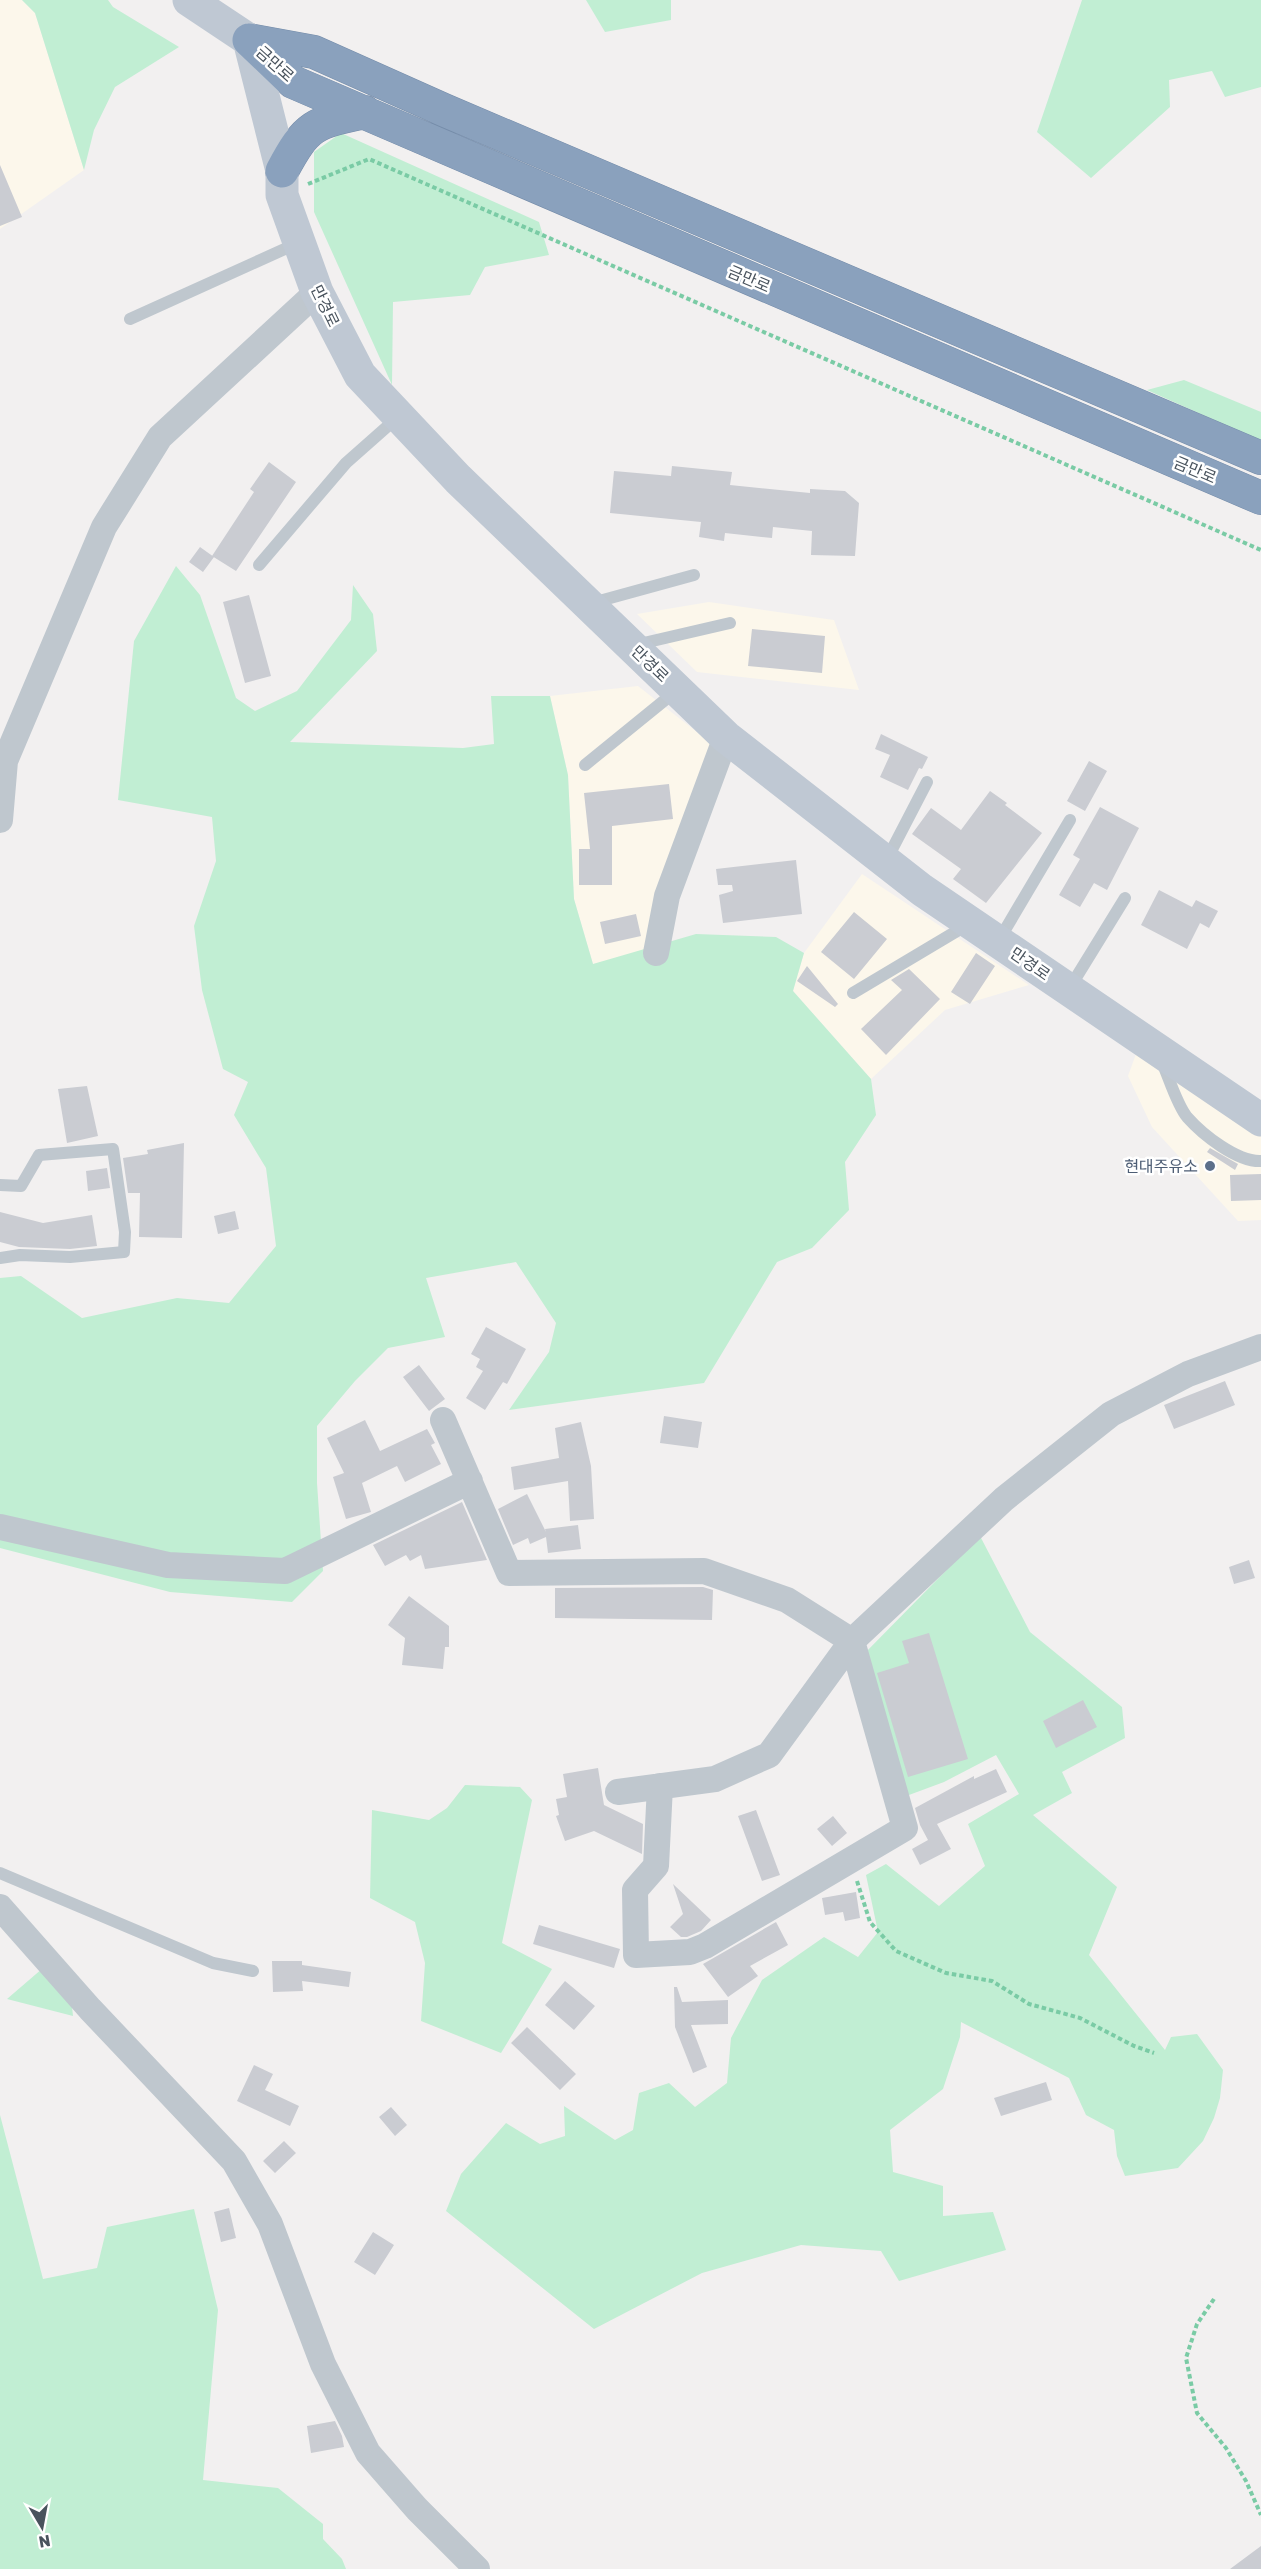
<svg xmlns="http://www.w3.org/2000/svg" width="1261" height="2569" font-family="Rubik,'Noto Sans KR',sans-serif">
	<rect width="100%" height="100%" fill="#f2f0f0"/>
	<!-- commercial -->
	<path fill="#fcf7eb" d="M 0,0 L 22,0 L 35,13 L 84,170 L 0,229 Z
		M 709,602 L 834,620 L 859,690 L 697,672 L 637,614 Z
		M 638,686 L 716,747 L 646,951 L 593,964 L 574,899 L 568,775 L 550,696 Z
		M 862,874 L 1029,985 L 945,1010 L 871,1079 L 793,991 L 804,953 Z
		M 1136,1054 L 1261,1133 L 1261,1220 L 1238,1221 L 1152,1127 L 1128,1076 Z"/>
	<!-- green -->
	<path fill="#c1eed3" d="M 22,0 L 108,0 L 113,7 L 179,47 L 115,87 L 94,130 L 84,170 L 35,13 Z
		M 586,0 L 671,0 L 671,20 L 605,32 Z
		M 1082,0 L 1261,0 L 1261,87 L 1225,97 L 1212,71 L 1169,80 L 1170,107 L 1091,178 L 1037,132 Z
		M 341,133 L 539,222 L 549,255 L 485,267 L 470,295 L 393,302 L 392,385 L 314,212 L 314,152 Z
		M 1184,380 L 1261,412 L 1261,441 L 1147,390 Z
		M 176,566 L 200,595 L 236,698 L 255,711 L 297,691 L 351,620 L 353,585 L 373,614 L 377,651 L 290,742 L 463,748 L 494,744 L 491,696 L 550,696 L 568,775 L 574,899 L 593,964 L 696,934 L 776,937 L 804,953 L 793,991 L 871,1079 L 876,1115 L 845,1162 L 849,1210 L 812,1248 L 777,1262 L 704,1383 L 509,1410 L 549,1352 L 556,1323 L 516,1262 L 426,1278 L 445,1337 L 388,1348 L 355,1381 L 317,1426 L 317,1483 L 323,1571 L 292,1602 L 170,1592 L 0,1548 L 0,1278 L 21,1276 L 82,1318 L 177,1298 L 229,1303 L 276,1246 L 266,1168 L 234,1115 L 248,1082 L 223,1069 L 202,990 L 194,926 L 216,861 L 212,817 L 118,800 L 134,641 Z
		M 980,1536 L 1030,1632 L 1122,1707 L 1125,1738 L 1062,1772 L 1072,1793 L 1033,1815 L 1117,1887 L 1089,1955 L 1165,2050 L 1171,2037 L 1197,2034 L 1223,2070 L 1220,2098 L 1214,2118 L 1203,2141 L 1178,2168 L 1125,2176 L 1117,2156 L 1114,2130 L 1086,2115 L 1069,2078 L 961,2022 L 960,2037 L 943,2089 L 890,2130 L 893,2172 L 943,2186 L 943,2216 L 993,2212 L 1006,2250 L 899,2281 L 881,2251 L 801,2245 L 702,2273 L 594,2329 L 446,2211 L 461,2174 L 506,2123 L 540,2144 L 565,2136 L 564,2106 L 615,2140 L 633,2130 L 639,2093 L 669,2083 L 695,2107 L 727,2083 L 731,2038 L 762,1980 L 824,1937 L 858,1957 L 878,1932 L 866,1875 L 886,1864 L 939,1906 L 985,1866 L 968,1824 L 1019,1794 L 996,1755 L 944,1782 L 909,1795 L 903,1787 L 863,1655 Z
		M 465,1785 L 520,1787 L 532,1800 L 502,1943 L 552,1969 L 501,2053 L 421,2021 L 425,1963 L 415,1922 L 370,1898 L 372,1810 L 429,1820 L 447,1808 Z
		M 43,1968 L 71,1997 L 73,2016 L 7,1999 Z
		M 0,2115 L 43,2279 L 97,2268 L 107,2227 L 194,2209 L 218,2310 L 203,2480 L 278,2488 L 323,2524 L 323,2539 L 342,2559 L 346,2569 L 0,2569 Z"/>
	<!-- building -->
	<path fill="#caccd2" d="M 0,165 L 22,217 L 0,226 Z
		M 269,462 L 296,482 L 236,571 L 212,556 L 254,492 L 250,489 Z
		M 672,466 L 732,472 L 730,485 L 810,493 L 810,489 L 845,491 L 859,503 L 855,556 L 811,555 L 812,531 L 773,527 L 772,538 L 725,533 L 724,541 L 699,537 L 701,522 L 610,513 L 614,471 L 671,476 Z
		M 200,547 L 214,557 L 203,572 L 189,562 Z
		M 249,595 L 271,676 L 245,683 L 223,602 Z
		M 752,629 L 825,636 L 822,673 L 748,666 Z
		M 881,734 L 928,757 L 922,769 L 919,768 L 908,790 L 880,777 L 890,755 L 875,749 Z
		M 1089,761 L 1107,771 L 1085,811 L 1067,801 Z
		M 669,784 L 673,819 L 612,826 L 612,885 L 579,885 L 579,849 L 590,849 L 584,793 Z
		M 990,791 L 1007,803 L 1005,805 L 1042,833 L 986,903 L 953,879 L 961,869 L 912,834 L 931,808 L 961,830 Z
		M 1100,807 L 1139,828 L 1107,890 L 1094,883 L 1080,907 L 1059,895 L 1080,859 L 1073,855 Z
		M 796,860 L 802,914 L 723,923 L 719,895 L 733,891 L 732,885 L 718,885 L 716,869 Z
		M 1159,890 L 1192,907 L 1196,900 L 1218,911 L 1209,928 L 1200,923 L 1187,949 L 1141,925 Z
		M 854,912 L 887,939 L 854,979 L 821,952 Z
		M 636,914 L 641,936 L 605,944 L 600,922 Z
		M 976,953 L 995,966 L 970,1004 L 951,992 Z
		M 807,966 L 838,1004 L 835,1007 L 797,981 Z
		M 909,969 L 940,999 L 886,1055 L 861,1029 L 902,990 L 891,980 Z
		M 87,1086 L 98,1136 L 67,1143 L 58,1089 Z
		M 184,1143 L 182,1238 L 139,1237 L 140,1193 L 128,1193 L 123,1158 L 148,1154 L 147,1150 Z
		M 1210,1148 L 1238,1164 L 1235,1170 L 1207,1152 Z
		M 107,1168 L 110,1188 L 88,1191 L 86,1171 Z
		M 1261,1174 L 1261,1200 L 1231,1201 L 1230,1175 Z
		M 235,1211 L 239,1229 L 218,1234 L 214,1216 Z
		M 0,1212 L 43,1223 L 92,1215 L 97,1246 L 70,1249 L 19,1247 L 0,1242 Z
		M 486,1327 L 526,1349 L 507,1384 L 503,1382 L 485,1410 L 466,1398 L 483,1371 L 476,1367 L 480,1359 L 471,1354 Z
		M 419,1365 L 445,1399 L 429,1411 L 403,1377 Z
		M 1225,1381 L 1235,1405 L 1174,1429 L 1164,1405 Z
		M 664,1416 L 702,1422 L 698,1448 L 660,1443 Z
		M 365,1420 L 380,1451 L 427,1429 L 435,1443 L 431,1445 L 441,1464 L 405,1482 L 397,1466 L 362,1483 L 371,1512 L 346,1519 L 333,1477 L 344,1473 L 327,1438 Z
		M 581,1422 L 591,1466 L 594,1519 L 570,1521 L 568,1481 L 514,1490 L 511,1467 L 559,1458 L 555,1428 Z
		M 527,1494 L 546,1532 L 545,1529 L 578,1525 L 581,1549 L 548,1553 L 546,1537 L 530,1544 L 528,1538 L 513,1545 L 498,1509 Z
		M 462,1502 L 487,1560 L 425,1569 L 421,1555 L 410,1561 L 406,1555 L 385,1566 L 373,1545 Z
		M 1249,1560 L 1255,1578 L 1234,1584 L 1229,1567 Z
		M 703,1587 L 713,1590 L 712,1620 L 555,1618 L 555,1588 Z
		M 409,1596 L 449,1626 L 449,1647 L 445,1647 L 443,1669 L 402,1665 L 405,1638 L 388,1625 Z
		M 929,1633 L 968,1759 L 908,1777 L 877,1673 L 909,1663 L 902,1641 Z
		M 1083,1700 L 1097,1727 L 1056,1748 L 1043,1721 Z
		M 598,1768 L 604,1805 L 643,1824 L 642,1854 L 594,1831 L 565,1841 L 556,1816 L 559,1815 L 556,1799 L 567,1797 L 563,1774 Z
		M 996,1769 L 1007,1792 L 937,1824 L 951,1849 L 920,1865 L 912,1849 L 928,1840 L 920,1825 L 915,1808 L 974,1776 L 974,1779 Z
		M 756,1810 L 780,1875 L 762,1881 L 738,1816 Z
		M 833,1816 L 847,1833 L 832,1846 L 817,1829 Z
		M 673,1884 L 711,1920 L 701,1931 L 687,1937 L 681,1937 L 670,1927 L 683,1914 Z
		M 856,1892 L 860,1918 L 845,1921 L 843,1912 L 825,1915 L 822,1898 Z
		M 776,1922 L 788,1945 L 750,1966 L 758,1976 L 728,1997 L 703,1964 Z
		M 539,1925 L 620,1949 L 614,1968 L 533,1944 Z
		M 272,1961 L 302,1961 L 302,1965 L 351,1972 L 349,1987 L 302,1981 L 303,1991 L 273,1992 Z
		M 565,1981 L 595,2006 L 574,2030 L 545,2005 Z
		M 674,1987 L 677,1987 L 682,2002 L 728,2000 L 728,2024 L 691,2025 L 707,2067 L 693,2073 L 675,2027 Z
		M 527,2027 L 576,2074 L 560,2090 L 511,2043 Z
		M 254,2065 L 273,2074 L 265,2090 L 299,2106 L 290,2126 L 237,2101 Z
		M 1046,2082 L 1052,2100 L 1001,2116 L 994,2098 Z
		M 391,2107 L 407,2125 L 395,2136 L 379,2117 Z
		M 284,2141 L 296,2153 L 275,2173 L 263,2161 Z
		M 229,2208 L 236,2238 L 221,2242 L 214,2212 Z
		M 373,2232 L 394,2245 L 375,2275 L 354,2262 Z
		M 335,2421 L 342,2436 L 344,2447 L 311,2453 L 307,2426 Z
		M 1261,2546 L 1261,2569 L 1230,2569 Z"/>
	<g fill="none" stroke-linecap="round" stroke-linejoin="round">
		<defs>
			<path id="highway" d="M 249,40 L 293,82 L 1261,498
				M 249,40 L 314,52 L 444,110 L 1261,458
				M 282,171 C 307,124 314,123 365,112"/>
		</defs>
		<!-- highway casing -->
		<use href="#highway" stroke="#758ca9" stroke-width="34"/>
		<!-- path -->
		<path stroke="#7acba5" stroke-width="4" stroke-dasharray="4.5 3" stroke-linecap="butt" d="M 308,184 L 369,159 L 1261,550
			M 857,1881 L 870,1922 L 896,1951 L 946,1973 L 992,1981 L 1029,2004 L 1080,2018 L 1134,2046 L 1154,2053
			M 1214,2299 L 1197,2324 L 1186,2358 L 1197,2413 L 1226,2448 L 1246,2481 L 1261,2515"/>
		<!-- lane -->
		<path stroke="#bfc7ce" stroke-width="12" d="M 130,319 L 298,243
			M 259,565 L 346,463 L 398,417
			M 592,603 L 694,575
			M 635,645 L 730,623
			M 585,765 L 676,691
			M 886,861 L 927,782
			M 999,940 L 1070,820
			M 1069,989 L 1125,898
			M 853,993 L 967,925
			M 1162,1062 C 1169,1078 1177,1105 1187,1117 C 1203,1135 1237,1162 1261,1161
			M 0,1185 L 21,1186 L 39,1155 L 113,1149 L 125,1232 L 124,1252 L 70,1257 L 20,1255 L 0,1258
			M 0,1873 L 213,1963 L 253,1971"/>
		<!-- street -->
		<path stroke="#bfc7ce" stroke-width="26" d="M 0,820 L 5,761 L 104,527 L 160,437 L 317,292
			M 656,953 L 667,896 L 726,737
			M 443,1420 L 509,1573 L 704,1571 L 787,1600 L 852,1641 L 905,1828 L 705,1946 L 690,1952 L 636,1955 L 635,1890 L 656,1866 L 660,1786
			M 0,1527 L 168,1565 L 285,1571 L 470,1481
			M 618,1792 L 715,1779 L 769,1755 L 852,1641 L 1004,1499 L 1111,1414 L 1188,1374 L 1261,1347
			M 0,1907 L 90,2009 L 234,2161 L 270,2224 L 323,2364 L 368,2453 L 417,2509 L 477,2569"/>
		<!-- secondary -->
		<path stroke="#bfc8d3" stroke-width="33" d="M 189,0 L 249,40 L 282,171 L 282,195 L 317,292 L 360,375 L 458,479 L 726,737 L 922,890 L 1261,1120"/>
		<!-- highway -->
		<use href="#highway" stroke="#8aa1bd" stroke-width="33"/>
	</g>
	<!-- markers -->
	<circle fill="#5c6f8a" stroke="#fff" stroke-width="2" cx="1210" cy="1166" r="6"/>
	<g text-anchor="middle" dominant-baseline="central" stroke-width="5" stroke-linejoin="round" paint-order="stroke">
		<!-- street labels -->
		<g font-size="16" fill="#49535d" stroke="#fff">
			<text transform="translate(275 64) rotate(42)">금만로</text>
			<text transform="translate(749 279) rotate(23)">금만로</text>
			<text transform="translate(325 306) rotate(64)">만경로</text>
			<text transform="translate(1195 470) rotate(23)">금만로</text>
			<text transform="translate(650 664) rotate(44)">만경로</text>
			<text transform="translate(1030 964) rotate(35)">만경로</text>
		</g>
		<!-- service labels -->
		<g font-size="16" fill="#4e5e75" stroke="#fff" text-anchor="end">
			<text x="1198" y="1166">현대주유소</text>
		</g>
	</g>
	<!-- north arrow -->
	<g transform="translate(42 2527) rotate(170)" stroke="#ffffff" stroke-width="4.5" paint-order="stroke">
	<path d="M0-4.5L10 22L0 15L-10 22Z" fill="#49535d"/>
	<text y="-9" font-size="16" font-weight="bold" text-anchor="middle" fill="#49535d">N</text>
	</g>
</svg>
